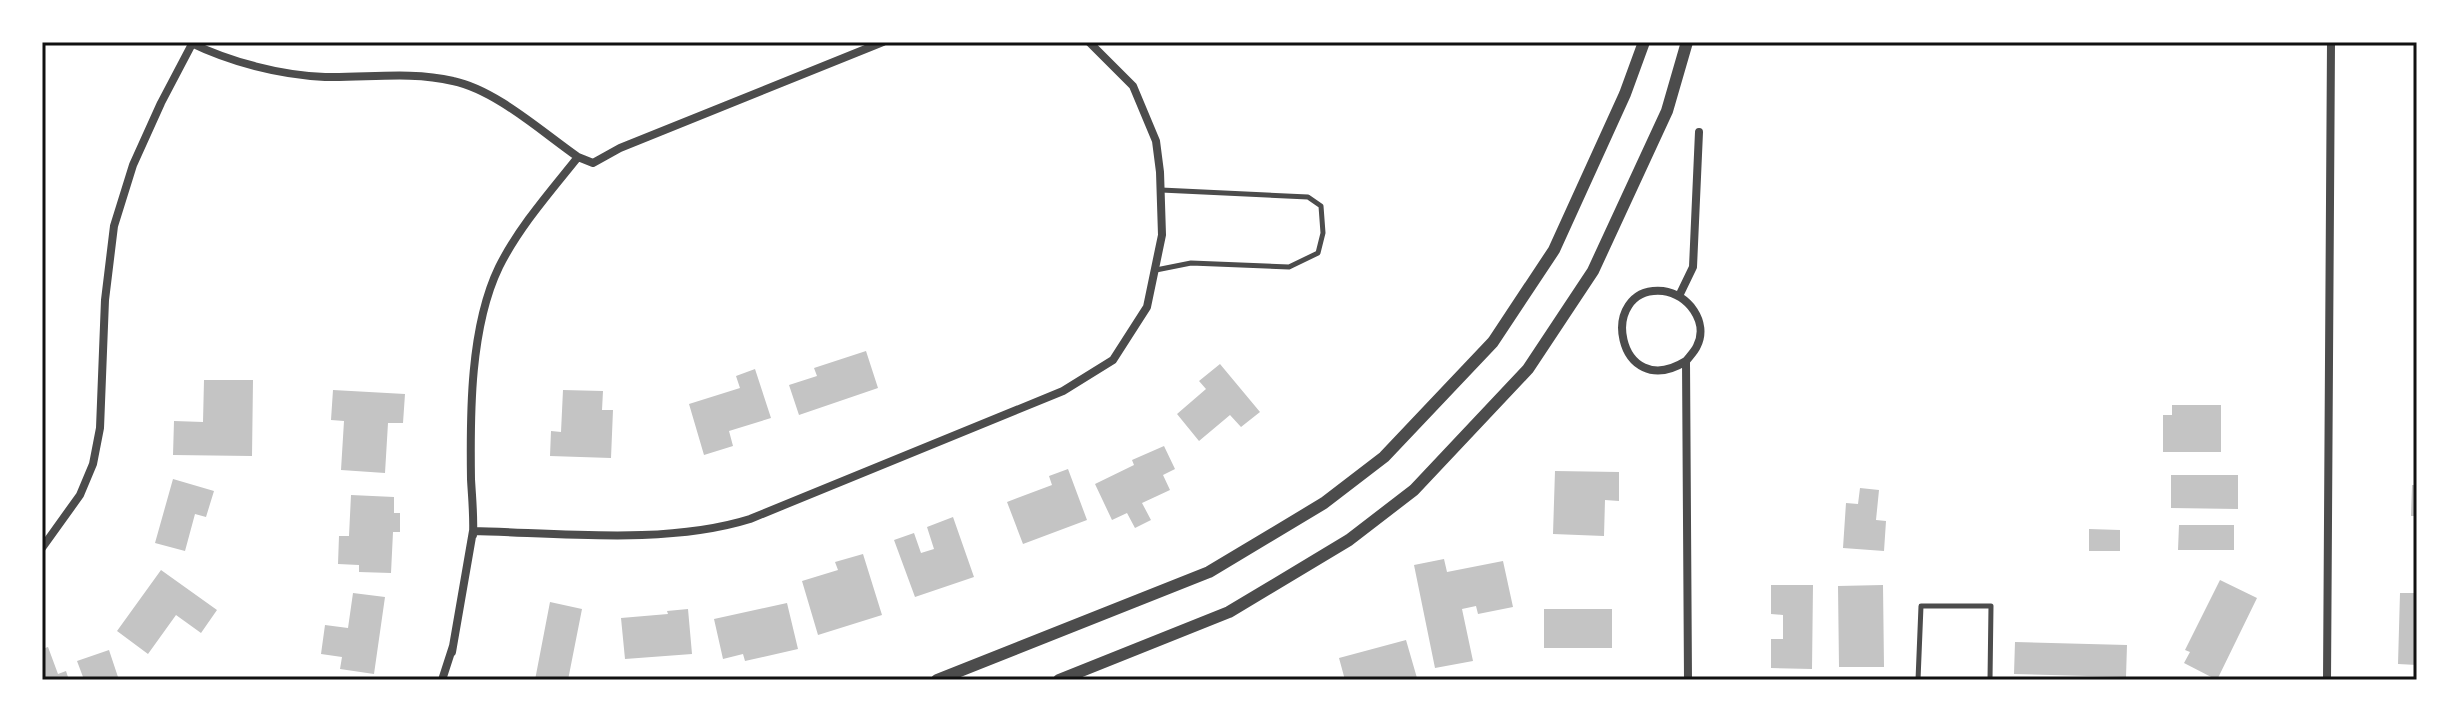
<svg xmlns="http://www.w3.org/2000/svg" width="2459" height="722" font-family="'Source Sans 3',sans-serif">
	<rect width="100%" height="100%" fill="#fff"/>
	<!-- building -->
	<path fill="#c4c4c4" d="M 866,351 L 878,388 L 799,415 L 789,385 L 817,376 L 814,368 Z
		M 1220,364 L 1260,412 L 1241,427 L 1230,415 L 1199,441 L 1177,414 L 1206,389 L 1199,381 Z
		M 755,369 L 771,418 L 729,431 L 733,446 L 704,455 L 689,404 L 740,388 L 736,376 Z
		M 204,380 L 253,380 L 252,456 L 173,455 L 174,421 L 203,422 Z
		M 333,390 L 405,394 L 403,423 L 388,423 L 385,473 L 341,470 L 344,421 L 331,420 Z
		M 563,390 L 603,391 L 602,410 L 613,410 L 611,458 L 550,456 L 551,431 L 561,432 Z
		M 2172,405 L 2221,405 L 2221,452 L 2163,452 L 2163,415 L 2172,415 Z
		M 1164,446 L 1175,469 L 1163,475 L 1170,490 L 1142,503 L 1151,520 L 1135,528 L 1127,513 L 1112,520 L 1095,484 L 1134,465 L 1132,460 Z
		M 1068,469 L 1087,520 L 1023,544 L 1007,502 L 1052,485 L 1049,476 Z
		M 1555,471 L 1619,472 L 1619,501 L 1605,500 L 1604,536 L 1553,534 Z
		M 2171,475 L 2238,475 L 2238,509 L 2171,508 Z
		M 173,479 L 214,491 L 206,517 L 195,514 L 185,551 L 155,543 Z
		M 2412,485 L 2417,485 L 2417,516 L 2411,516 Z
		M 1860,488 L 1879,490 L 1876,520 L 1886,521 L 1884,551 L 1843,548 L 1846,503 L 1858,504 Z
		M 351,495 L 394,497 L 394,513 L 400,513 L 400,532 L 393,532 L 391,573 L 359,572 L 359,565 L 338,564 L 339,536 L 349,536 Z
		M 953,517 L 974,577 L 915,597 L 894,540 L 914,533 L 921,553 L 934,549 L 927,527 Z
		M 2179,525 L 2234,525 L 2234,550 L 2178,550 Z
		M 2089,529 L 2120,530 L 2120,551 L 2089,551 Z
		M 863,554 L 882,615 L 818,635 L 802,581 L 838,570 L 835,562 Z
		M 1444,559 L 1447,572 L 1503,561 L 1513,607 L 1478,614 L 1476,606 L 1462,609 L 1473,661 L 1435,668 L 1414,565 Z
		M 161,570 L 217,610 L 201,633 L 176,615 L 148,654 L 117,631 Z
		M 2220,580 L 2257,598 L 2217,680 L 2184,663 L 2190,652 L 2185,650 Z
		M 1771,585 L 1813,585 L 1812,669 L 1771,668 L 1771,639 L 1783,639 L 1783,615 L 1771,614 Z
		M 1883,585 L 1884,667 L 1839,667 L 1838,586 Z
		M 353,593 L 385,597 L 374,674 L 340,669 L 342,657 L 321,654 L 325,625 L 348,628 Z
		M 2400,593 L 2417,593 L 2417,665 L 2398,664 Z
		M 550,602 L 582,609 L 568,680 L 535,680 Z
		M 787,603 L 798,649 L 745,661 L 743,654 L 723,659 L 714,619 Z
		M 688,609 L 692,654 L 625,659 L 621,618 L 668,614 L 667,611 Z
		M 1544,609 L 1612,609 L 1612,648 L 1544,648 Z
		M 1406,640 L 1417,678 L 1345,680 L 1339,658 Z
		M 2015,642 L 2127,645 L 2126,677 L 2014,674 Z
		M 48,647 L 58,674 L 66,671 L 69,680 L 42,680 L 42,649 Z
		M 109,650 L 119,680 L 76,680 L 83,677 L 77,661 Z"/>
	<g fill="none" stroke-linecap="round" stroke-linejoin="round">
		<!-- service -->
		<path stroke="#4c4c4c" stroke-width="5" d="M 1156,270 L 1191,263 L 1289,267 L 1318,253 L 1323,233 L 1321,206 L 1308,197 L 1161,190
			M 1918,680 L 1921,606 L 1991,606 L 1990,680"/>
		<!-- minor -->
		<path stroke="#4c4c4c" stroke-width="8" d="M 189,42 C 230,62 279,75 325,77 C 367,78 411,71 453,81 C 496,90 542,132 578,157 L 593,163 L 620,148 L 883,42
			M 1679,296 L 1693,267 L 1699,132
			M 1686,361 C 1617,404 1596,285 1663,291 C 1688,294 1709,322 1697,346 C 1695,351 1689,357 1686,361 L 1688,680
			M 473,535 C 474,516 472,498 471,479 C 470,413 470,327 499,267 C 519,227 550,192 578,157
			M 42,548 L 80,495 L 93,464 L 100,428 L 105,300 L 114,226 L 133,165 L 161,103 L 192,44
			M 452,652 L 473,531 C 561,533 667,545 750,519 L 1063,391 L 1113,360 L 1147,307 L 1162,235 L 1160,172 L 1156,141 L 1133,86 L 1089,42
			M 442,680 L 453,646
			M 2327,680 L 2331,42"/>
		<!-- tertiary -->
		<path stroke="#4c4c4c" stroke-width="12" d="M 937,680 L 1209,572 L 1324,503 L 1384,457 L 1493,342 L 1554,250 L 1625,94 L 1644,42
			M 1059,680 L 1229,612 L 1349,540 L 1414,490 L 1528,369 L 1593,271 L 1667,111 L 1687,42"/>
	</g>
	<!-- border -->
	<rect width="2459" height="722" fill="none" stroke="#ffffff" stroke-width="88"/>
	<rect x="44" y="44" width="2371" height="634" fill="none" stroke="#111" stroke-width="3"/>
</svg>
